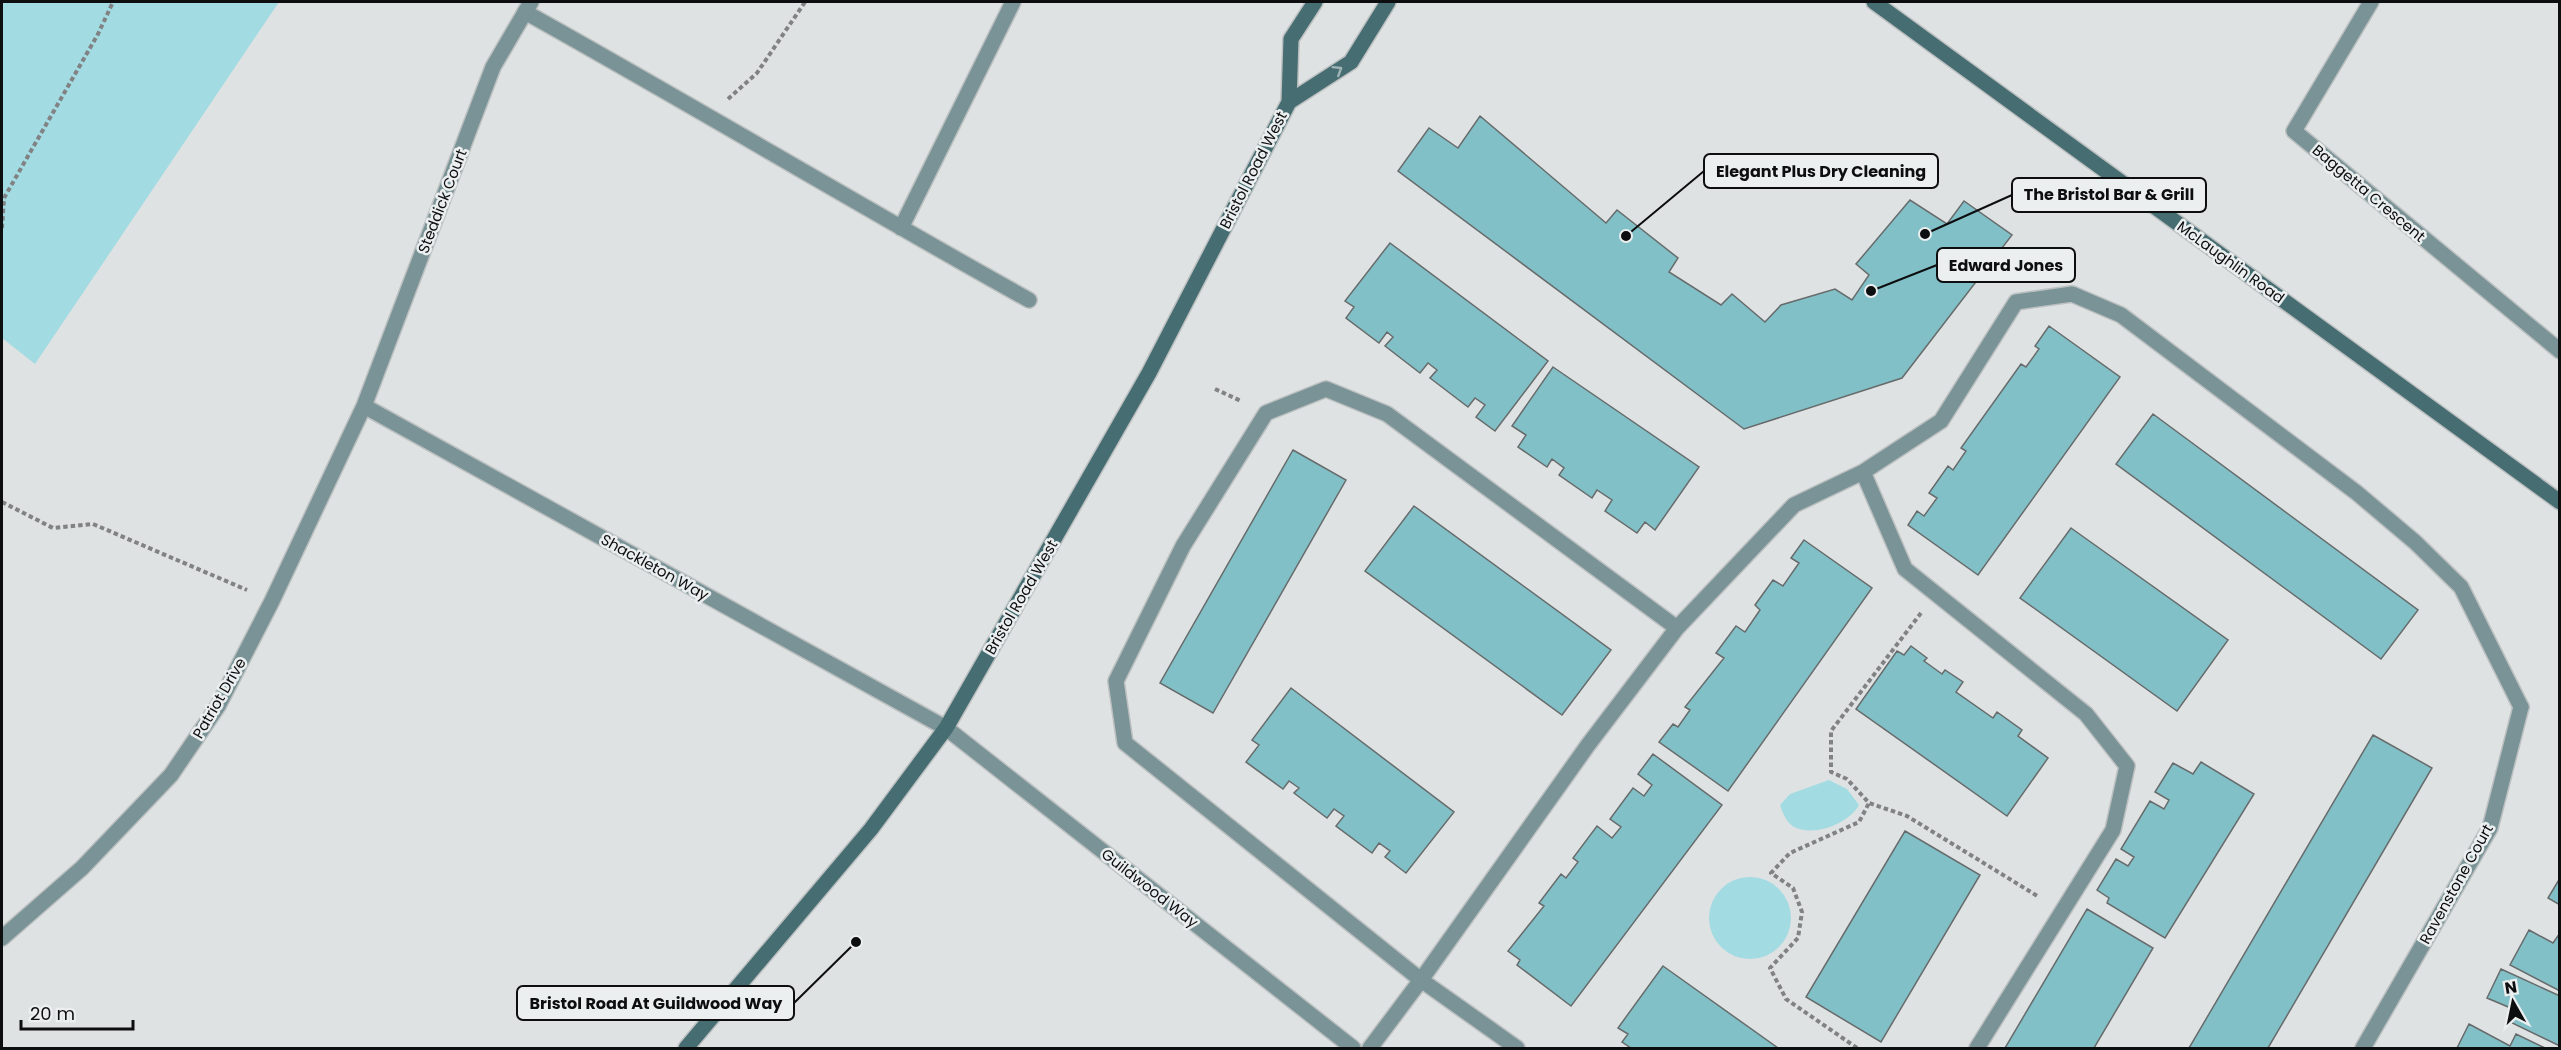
<svg xmlns="http://www.w3.org/2000/svg" width="2561" height="1050" font-family="Poppins,sans-serif">
	<rect width="100%" height="100%" fill="#dee2e3"/>
	<!-- green -->
	<path fill="#a3dbe2" d="M 2,2 L 279,2 L 35,364 L 2,338 Z
		M 1829,780 L 1847,789 L 1859,805 C 1849,823 1817,836 1796,828 C 1787,824 1783,814 1780,805 L 1790,794 Z
		M1709 918a41 41 0 1 1 82 0a41 41 0 1 1-82 0Z"/>
	<!-- building -->
	<path fill="#82c0c8" stroke="#676b6b" stroke-width="1.5" d="M 1480,116 L 1606,223 L 1617,210 L 1678,258 L 1669,272 L 1721,305 L 1732,294 L 1765,322 L 1781,305 L 1835,289 L 1852,300 L 1869,275 L 1856,264 L 1910,200 L 1947,224 L 1964,201 L 2012,235 L 1902,378 L 1744,429 L 1398,171 L 1429,128 L 1458,148 Z
		M 1390,243 L 1548,361 L 1495,431 L 1476,417 L 1485,405 L 1475,398 L 1468,407 L 1430,378 L 1437,370 L 1428,363 L 1420,373 L 1385,346 L 1393,337 L 1387,332 L 1379,343 L 1346,318 L 1354,307 L 1345,301 Z
		M 2049,326 L 2120,377 L 1978,575 L 1908,525 L 1917,511 L 1924,516 L 1937,498 L 1929,493 L 1948,466 L 1953,470 L 1966,451 L 1961,448 L 2021,364 L 2026,367 L 2039,349 L 2035,346 Z
		M 1553,367 L 1699,467 L 1655,530 L 1645,522 L 1637,533 L 1605,511 L 1612,500 L 1597,490 L 1592,498 L 1559,475 L 1564,468 L 1552,459 L 1547,467 L 1518,447 L 1526,435 L 1512,426 Z
		M 2153,414 L 2418,610 L 2381,659 L 2116,464 Z
		M 1293,450 L 1346,480 L 1213,713 L 1160,683 Z
		M 1414,506 L 1611,650 L 1562,715 L 1365,571 Z
		M 2071,528 L 2228,640 L 2177,711 L 2020,598 Z
		M 1804,540 L 1872,588 L 1728,791 L 1659,742 L 1673,724 L 1678,727 L 1690,710 L 1685,707 L 1724,658 L 1716,653 L 1736,626 L 1745,632 L 1760,610 L 1755,605 L 1773,580 L 1783,586 L 1799,563 L 1791,558 Z
		M 1911,646 L 1927,658 L 1924,661 L 1942,674 L 1945,670 L 1963,682 L 1956,692 L 1993,718 L 1997,712 L 2022,730 L 2018,736 L 2048,758 L 2007,816 L 1856,709 L 1897,651 L 1904,655 Z
		M 1291,688 L 1454,812 L 1406,873 L 1385,857 L 1390,851 L 1379,843 L 1372,853 L 1336,826 L 1344,816 L 1334,809 L 1327,818 L 1294,793 L 1299,788 L 1289,781 L 1283,789 L 1246,762 L 1259,745 L 1252,740 Z
		M 2373,735 L 2432,768 L 2268,1048 L 2189,1048 Z
		M 1653,754 L 1722,805 L 1571,1006 L 1517,965 L 1520,960 L 1508,951 L 1544,906 L 1539,903 L 1561,874 L 1566,878 L 1578,862 L 1573,858 L 1597,826 L 1612,838 L 1621,827 L 1610,819 L 1633,788 L 1644,796 L 1652,785 L 1638,774 Z
		M 2201,762 L 2254,794 L 2165,938 L 2107,903 L 2109,898 L 2097,890 L 2116,859 L 2128,866 L 2134,857 L 2121,849 L 2150,801 L 2164,809 L 2169,800 L 2155,792 L 2173,763 L 2193,774 Z
		M 1905,831 L 1980,875 L 1881,1042 L 1806,997 Z
		M 2560,878 L 2560,905 L 2548,898 Z
		M 2087,909 L 2153,948 L 2094,1048 L 2005,1048 Z
		M 2529,930 L 2553,943 L 2560,933 L 2560,991 L 2510,965 Z
		M 1663,966 L 1778,1048 L 1631,1048 L 1622,1042 L 1628,1034 L 1618,1028 Z
		M 2501,969 L 2560,996 L 2560,1046 L 2508,1021 L 2513,1009 L 2487,998 Z
		M 2469,1024 L 2510,1046 L 2516,1034 L 2545,1048 L 2457,1048 Z"/>
	<g fill="none" stroke-linecap="round" stroke-linejoin="round">
		<defs>
			<path id="lane" d="M 525,12 C 694,106 860,206 1029,300
				M 901,228 L 1013,2
				M 1863,472 L 1905,569 L 2086,714 L 2127,766 L 2113,830 L 1977,1048
				M 1421,980 L 1588,745 L 1677,628 L 1794,505 L 1863,472 L 1941,421 L 2016,302 L 2072,294 L 2121,315 L 2357,493 L 2415,542 L 2461,587 L 2521,707
				M 1517,1048 L 1421,980 L 1125,743 L 1116,681 L 1183,546 L 1266,413 L 1326,389 L 1387,414 L 1677,628"/>
			<path id="street" d="M 2371,2 L 2294,131 L 2560,351
				M 364,406 L 946,728 L 1353,1048
				M 2,938 L 82,868 L 171,775 L 218,706 L 272,601 L 364,406 L 493,67 L 531,2
				M 1370,1048 L 1421,980
				M 2363,1048 L 2490,828 L 2521,707"/>
			<path id="secondary" d="M 1874,2 L 2560,502
				M 1289,102 L 1351,62 L 1388,2
				M 686,1048 L 871,829 L 946,728 L 1149,373 L 1289,102 L 1291,39 L 1315,2"/>
		</defs>
		<!-- lane casing -->
		<use href="#lane" stroke="#bdc0c1" stroke-width="18"/>
		<!-- street casing -->
		<use href="#street" stroke="#bdc0c1" stroke-width="18"/>
		<!-- secondary casing -->
		<use href="#secondary" stroke="#bdc0c1" stroke-width="18"/>
		<!-- path -->
		<path stroke="#808283" stroke-width="4" stroke-dasharray="4.5 3" stroke-linecap="butt" d="M 728,99 L 757,73 L 805,2
			M 2,228 L 4,198 L 98,34 L 113,2
			M 1215,389 L 1241,401
			M 2,502 L 53,528 L 93,524 L 247,590
			M 1921,613 L 1831,731 L 1831,772 L 1847,779 L 1869,803 L 1907,816 L 2039,897
			M 1857,1048 L 1786,999 L 1770,968 L 1798,938 L 1802,912 L 1793,888 L 1771,873 L 1790,853 L 1859,822 L 1869,803"/>
		<!-- lane -->
		<use href="#lane" stroke="#799396" stroke-width="15"/>
		<!-- street -->
		<use href="#street" stroke="#799396" stroke-width="15"/>
		<!-- secondary -->
		<use href="#secondary" stroke="#466d71" stroke-width="15"/>
	</g>
	<!-- one-way arrows -->
	<defs><path id="oneway-chevron" d="M-2-3.5L2.5 0L-2 3.5" fill="none" stroke-width="1.6" stroke-linecap="round" stroke-linejoin="round" transform="scale(1.5)"/></defs>
	<use stroke="#a1b4b7" href="#oneway-chevron" transform="translate(1338 70) rotate(-32)"/>
	<g text-anchor="middle" dominant-baseline="central" stroke-width="5" stroke-linejoin="round" paint-order="stroke">
		<!-- street labels -->
		<g font-size="15" fill="#0d0e0f" stroke="#ebeff0">
			<text transform="translate(1253 170) rotate(-63)">Bristol Road West</text>
			<text transform="translate(2369 193) rotate(40)">Baggetta Crescent</text>
			<text transform="translate(442 201) rotate(-69)">Steddick Court</text>
			<text transform="translate(2231 262) rotate(36)">McLaughlin Road</text>
			<text transform="translate(655 567) rotate(29)">Shackleton Way</text>
			<text transform="translate(1021 597) rotate(-60)">Bristol Road West</text>
			<text transform="translate(219 698) rotate(-60)">Patriot Drive</text>
			<text transform="translate(2456 884) rotate(-61)">Ravenstone Court</text>
			<text transform="translate(1150 888) rotate(38)">Guildwood Way</text>
		</g>
	</g>
	<!-- callouts -->
	<path fill="none" stroke="#0d0e0f" stroke-width="2" d="M1626 236L1704 171M1925 234L2012 195M1871 291L1937 265M856 942L794 1003"/>
	<g fill="#0d0e0f" stroke="#ebeff0" stroke-width="2">
		<circle cx="1626" cy="236" r="6"/>
		<circle cx="1925" cy="234" r="6"/>
		<circle cx="1871" cy="291" r="6"/>
		<circle cx="856" cy="942" r="6"/>
	</g>
	<g fill="#ebeff0" stroke="#0d0e0f" stroke-width="2">
		<rect x="1704" y="154" width="234" height="34" rx="6"/>
		<rect x="2012" y="178" width="194" height="34" rx="6"/>
		<rect x="1937" y="248" width="138" height="34" rx="6"/>
		<rect x="517" y="986" width="277" height="34" rx="6"/>
	</g>
	<g font-size="16" text-anchor="middle" font-weight="bold" fill="#0d0e0f">
		<text x="1821" y="177">Elegant Plus Dry Cleaning</text>
		<text x="2109" y="200">The Bristol Bar &amp; Grill</text>
		<text x="2006" y="271">Edward Jones</text>
		<text x="656" y="1009">Bristol Road At Guildwood Way</text>
	</g>
	<!-- border -->
	<rect width="2561" height="1050" fill="none" stroke="#0d0e0f" stroke-width="6"/>
	<!-- north arrow -->
	<g transform="translate(2513 1002) rotate(351)" stroke="#ebeff0" stroke-width="4.5" paint-order="stroke">
	<path d="M0-4.5L10 22L0 15L-10 22Z" fill="#0d0e0f"/>
	<text y="-9" font-size="16" font-weight="bold" text-anchor="middle" fill="#0d0e0f">N</text>
	</g>
	<!-- scale -->
	<path d="M21 1020v9h112v-9" fill="none" stroke="#0d0e0f" stroke-width="3"/>
	<text x="30" y="1020" font-size="18" fill="#0d0e0f" stroke="#ebeff0" stroke-width="4.5" paint-order="stroke">20 m</text>
</svg>
